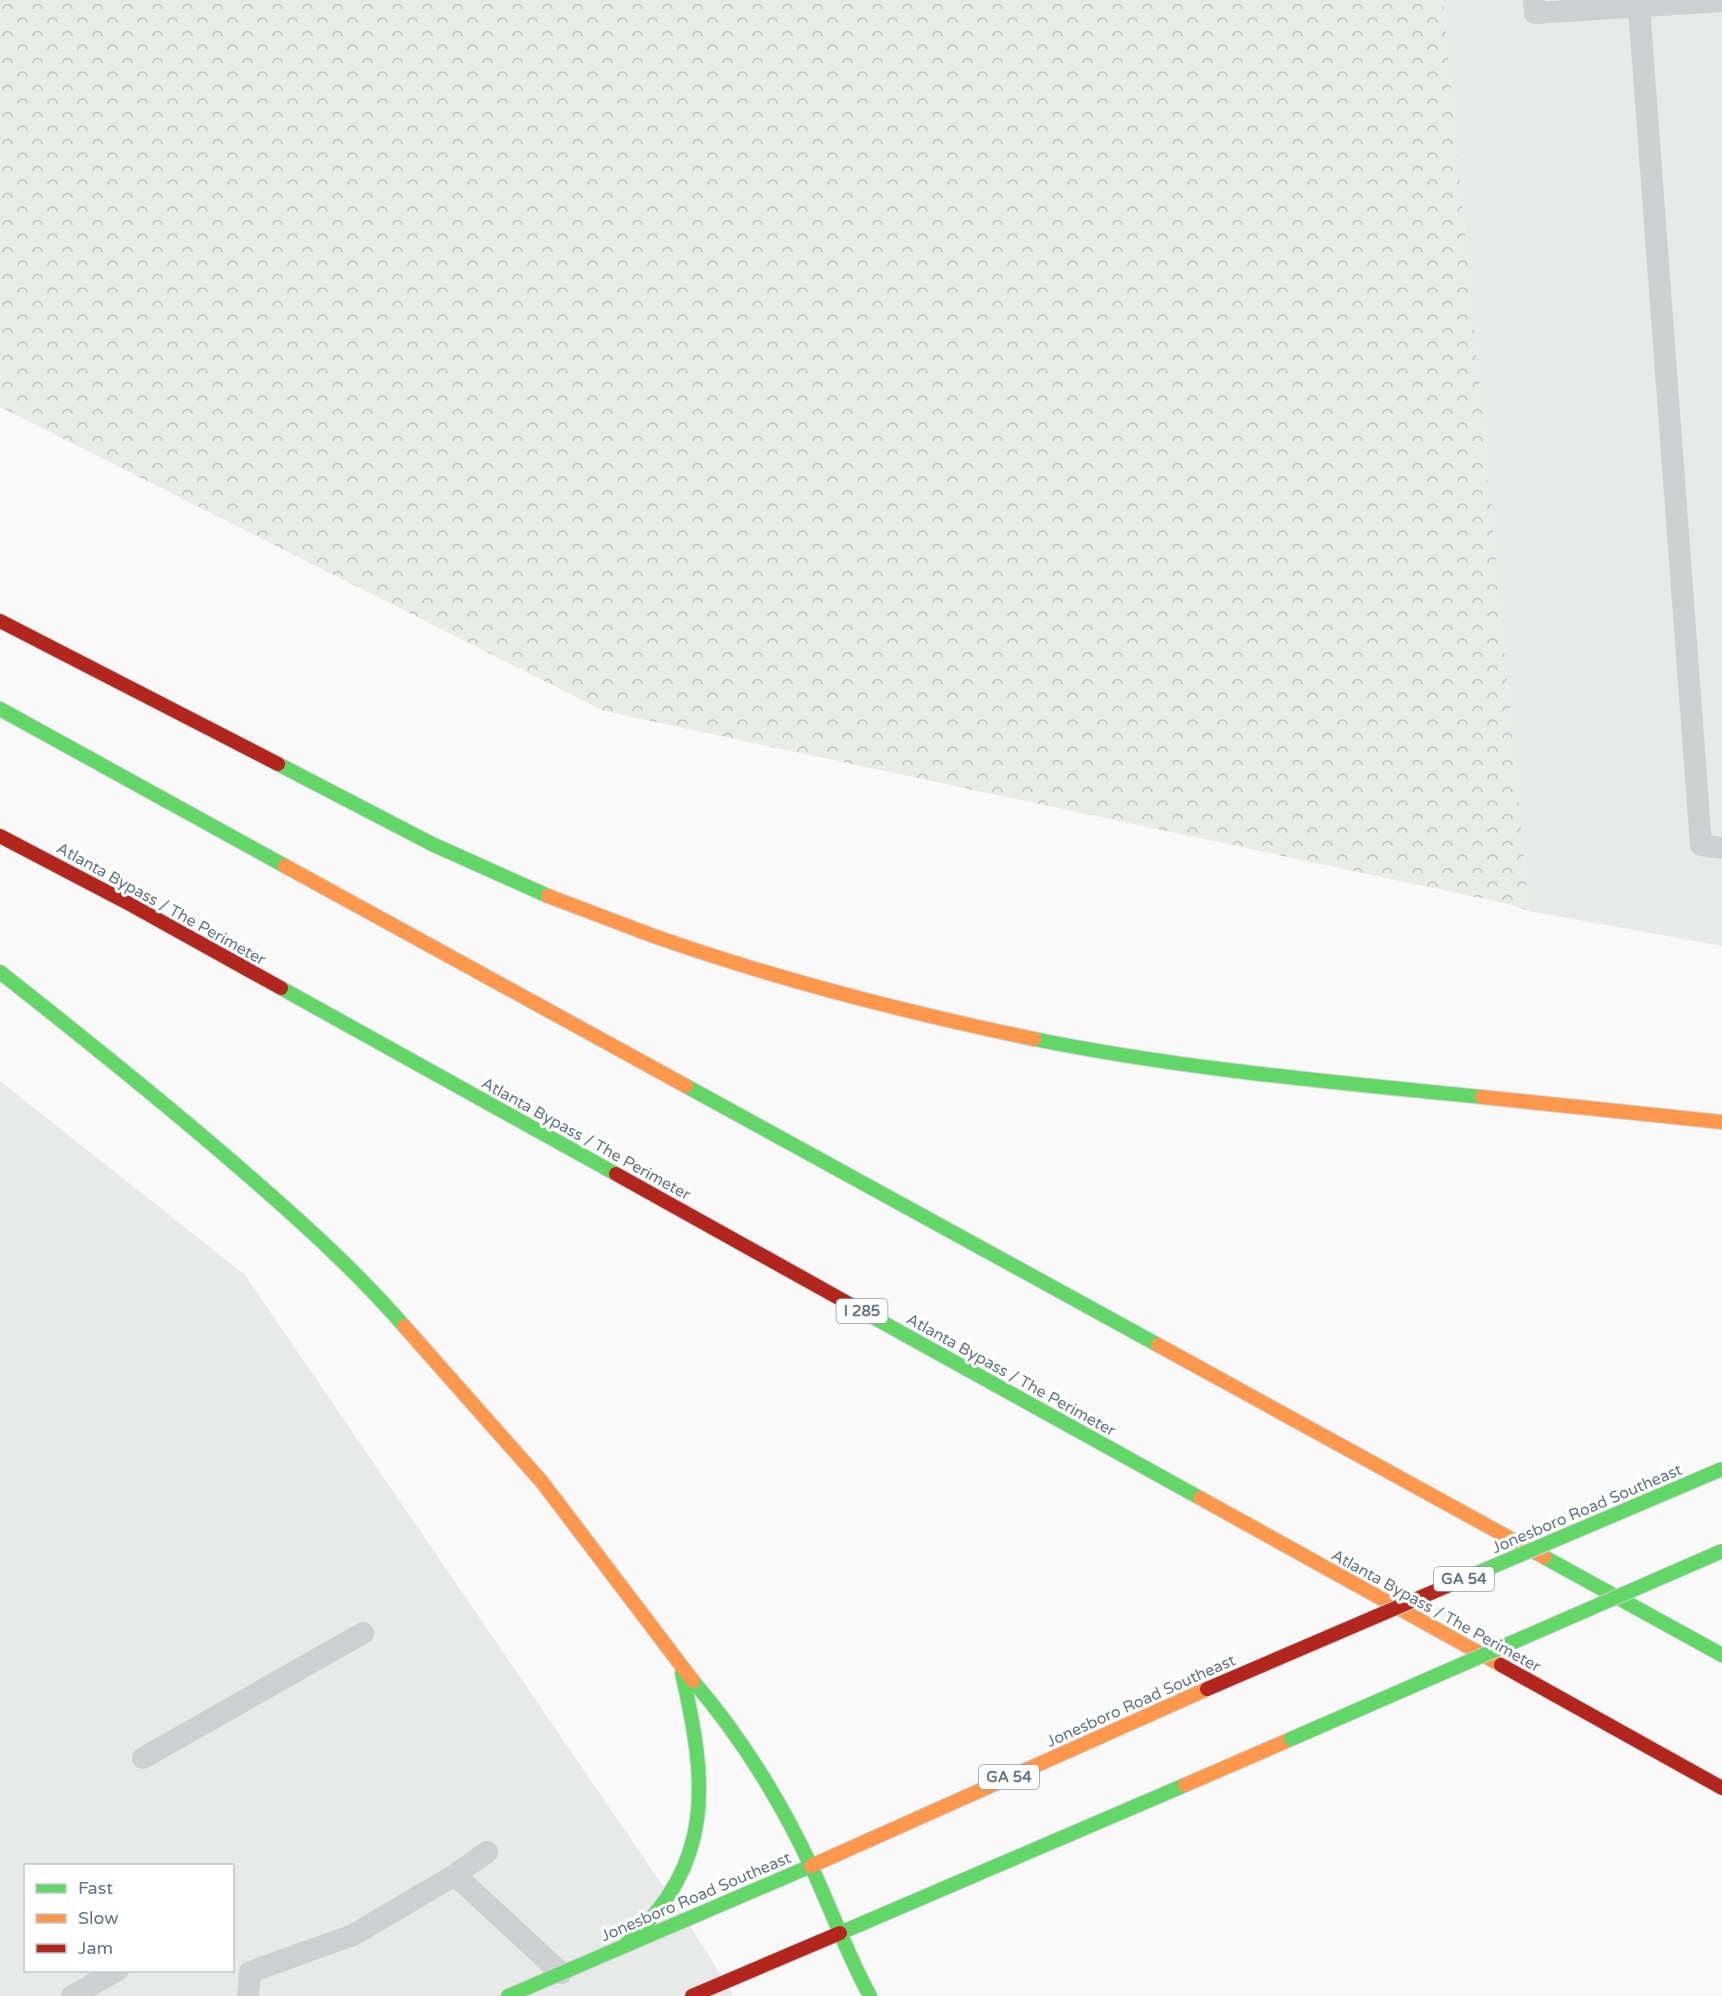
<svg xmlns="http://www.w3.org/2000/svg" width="1722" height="1996" font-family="'Varela Round',sans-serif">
	<defs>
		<pattern id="forest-crowns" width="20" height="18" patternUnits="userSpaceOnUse" patternTransform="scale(1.5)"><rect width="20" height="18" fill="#e8ebe6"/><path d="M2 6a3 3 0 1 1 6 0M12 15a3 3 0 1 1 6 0" fill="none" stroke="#c0c3c0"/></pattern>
	</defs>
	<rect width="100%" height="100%" fill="#f9f9f9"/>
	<!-- built -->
	<path fill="#e8e9e9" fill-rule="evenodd" d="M 1443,0 L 1722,0 L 1722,946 L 1529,911 Z
		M 0,1081 L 245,1275 L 689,1924 L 734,1996 L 0,1996 ZM 26,1866 L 232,1866 L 232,1970 L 26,1970 Z"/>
	<!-- forest -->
	<path fill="url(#forest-crowns)" d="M 0,0 L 1443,0 L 1529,911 L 1508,904 L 604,711 L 0,407 Z"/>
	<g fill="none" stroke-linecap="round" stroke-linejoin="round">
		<defs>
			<path id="fast" d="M 0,709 L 285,866
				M 278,764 L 432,844 L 548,896
				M 0,972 C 85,1039 169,1106 250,1177 C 304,1224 357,1272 404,1326
				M 281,988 L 616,1174
				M 1034,1039 C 1182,1069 1332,1082 1482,1097
				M 686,1086 L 1158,1345
				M 853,1306 L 1200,1498
				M 1544,1557 L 1722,1655
				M 693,1681 C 741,1737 780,1800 811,1866 C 831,1909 847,1954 870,1996
				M 840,1933 L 1185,1785
				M 626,1944 C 716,1862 707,1783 682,1673
				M 508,1996 L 811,1866"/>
			<path id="slow" d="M 285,866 L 686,1086
				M 548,896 C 583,909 616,922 651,935 C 775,979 904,1012 1034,1039
				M 1482,1097 L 1722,1122
				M 404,1326 L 542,1482 L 693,1681
				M 1158,1345 L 1544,1557
				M 1200,1498 L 1501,1665
				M 1185,1785 L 1291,1739
				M 811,1866 L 1207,1689"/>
			<path id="jam" d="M 0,621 L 278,764
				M 0,836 L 126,902 L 281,988
				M 616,1174 L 853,1306
				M 1501,1665 L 1722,1788
				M 692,1996 L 840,1933"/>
		</defs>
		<!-- fast casing -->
		<use href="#fast" stroke="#d5d6d7" stroke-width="16"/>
		<!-- slow casing -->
		<use href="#slow" stroke="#d5d6d7" stroke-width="16"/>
		<!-- jam casing -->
		<use href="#jam" stroke="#d5d6d7" stroke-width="16"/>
		<!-- lane -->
		<path stroke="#cecfd0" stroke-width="22" d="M 1534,0 L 1535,13 L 1722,1
			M 1637,0 L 1639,7 L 1701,845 L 1722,848
			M 143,1758 L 363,1633
			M 487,1852 L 455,1875 L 561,1973
			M 250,1972 L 353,1935 L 455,1875
			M 72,1996 L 118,1970
			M 248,1996 L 250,1972"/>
		<!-- fast -->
		<use href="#fast" stroke="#63d668" stroke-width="14"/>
		<!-- slow -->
		<use href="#slow" stroke="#ff974d" stroke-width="14"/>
		<!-- jam -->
		<use href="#jam" stroke="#b3261e" stroke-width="14"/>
		<defs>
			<path id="fast-bridge" d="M 1468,1577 L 1722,1469
				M 1291,1739 L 1722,1551"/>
			<path id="jam-bridge" d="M 1207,1689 L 1468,1577"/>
		</defs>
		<!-- fast-bridge casing -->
		<use href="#fast-bridge" stroke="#d5d6d7" stroke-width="16" stroke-linecap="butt"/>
		<!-- jam-bridge casing -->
		<use href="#jam-bridge" stroke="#d5d6d7" stroke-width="16" stroke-linecap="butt"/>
		<!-- fast-bridge -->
		<use href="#fast-bridge" stroke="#63d668" stroke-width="14"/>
		<!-- jam-bridge -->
		<use href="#jam-bridge" stroke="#b3261e" stroke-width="14"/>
	</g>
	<g text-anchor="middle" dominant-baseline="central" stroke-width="6" stroke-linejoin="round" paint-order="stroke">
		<!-- shield labels -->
		<g fill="#fff" stroke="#939fa8" stroke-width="1.5">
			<rect x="836.5" y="1299" width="51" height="24" rx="4.5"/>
			<rect x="1434" y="1567" width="60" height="24" rx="4.5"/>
			<rect x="979" y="1765" width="60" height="24" rx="4.5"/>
		</g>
		<g font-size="15" font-weight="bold" fill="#657683">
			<text x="862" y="1311">I 285</text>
			<text x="1464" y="1579">GA 54</text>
			<text x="1009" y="1777">GA 54</text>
		</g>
		<!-- street labels -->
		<g font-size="16" fill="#657683" stroke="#fff">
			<text transform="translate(161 904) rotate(29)">Atlanta Bypass / The Perimeter</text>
			<text transform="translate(586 1139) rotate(29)">Atlanta Bypass / The Perimeter</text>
			<text transform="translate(1011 1375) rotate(29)">Atlanta Bypass / The Perimeter</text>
			<text transform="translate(1587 1509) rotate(-23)">Jonesboro Road Southeast</text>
			<text transform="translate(1436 1611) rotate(29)">Atlanta Bypass / The Perimeter</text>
			<text transform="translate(1141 1701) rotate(-24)">Jonesboro Road Southeast</text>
			<text transform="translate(696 1897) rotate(-23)">Jonesboro Road Southeast</text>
		</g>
	</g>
	<!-- legend -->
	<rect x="24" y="1864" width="210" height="108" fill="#ffffff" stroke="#c1c8cd" stroke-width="1.5"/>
	<rect x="36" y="1884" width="30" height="9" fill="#63d668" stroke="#c1c8cd" stroke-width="1.5"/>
	<text x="78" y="1894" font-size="18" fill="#657683">Fast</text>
	<rect x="36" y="1914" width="30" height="9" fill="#ff974d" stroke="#c1c8cd" stroke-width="1.5"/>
	<text x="78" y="1924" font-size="18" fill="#657683">Slow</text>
	<rect x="36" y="1944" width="30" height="9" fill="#b3261e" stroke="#c1c8cd" stroke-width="1.5"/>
	<text x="78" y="1954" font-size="18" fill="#657683">Jam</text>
</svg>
